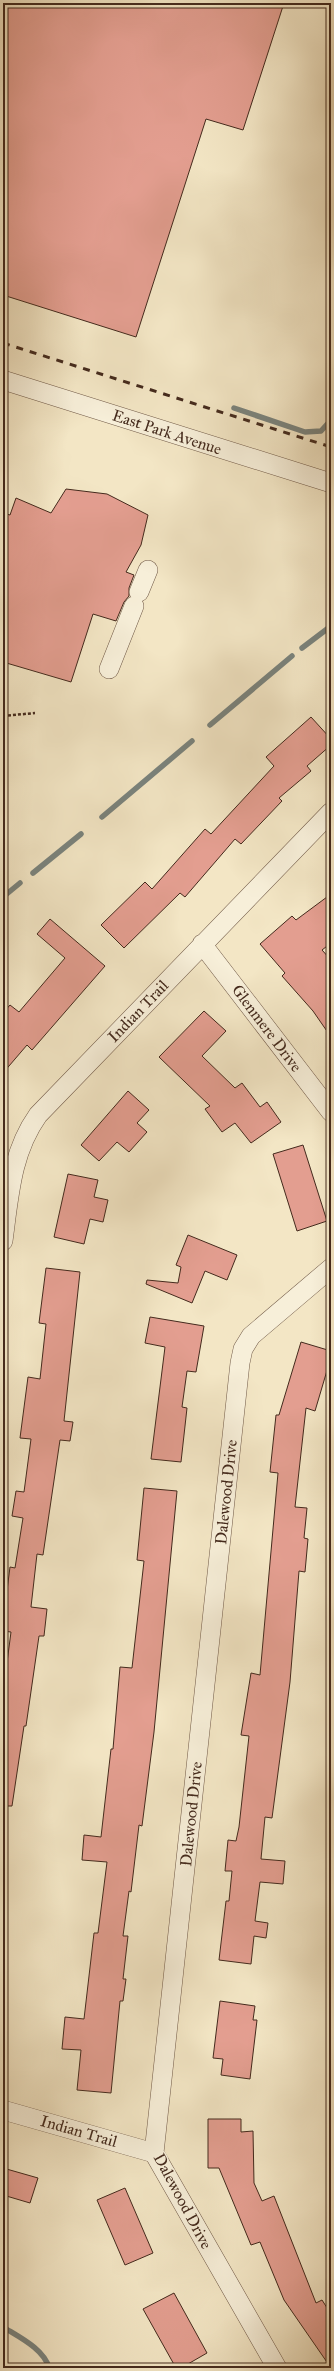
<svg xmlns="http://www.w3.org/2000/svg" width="334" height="2371" font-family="'IM FELL Great Primer',serif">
	<rect width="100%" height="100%" fill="#f3e6c5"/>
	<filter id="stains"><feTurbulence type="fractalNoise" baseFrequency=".005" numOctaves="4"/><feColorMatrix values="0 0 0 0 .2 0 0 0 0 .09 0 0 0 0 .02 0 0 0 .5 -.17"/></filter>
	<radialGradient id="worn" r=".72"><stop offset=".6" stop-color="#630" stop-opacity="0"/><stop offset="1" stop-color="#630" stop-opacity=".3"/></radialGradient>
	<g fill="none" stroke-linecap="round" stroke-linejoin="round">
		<!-- stream -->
		<path stroke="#7a837d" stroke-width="5.5" d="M 234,408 L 305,432 L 321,431 L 331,420
			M 302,648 L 331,626
			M 210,725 L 292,656
			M 102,817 L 192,741
			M 33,873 L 81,834
			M 3,897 L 20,883
			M 3,2327 C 19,2337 44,2349 49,2368"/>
	</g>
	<!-- building -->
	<path fill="#e39e90" stroke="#442a1d" d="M 3,3 L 284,3 L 243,130 L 206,119 L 136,337 L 3,295 Z
		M 66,489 L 107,494 L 148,515 L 141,545 L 126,572 L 134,575 L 129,588 L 129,596 L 124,602 L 116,621 L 93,614 L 71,682 L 3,662 L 3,513 L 10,515 L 16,498 L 51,513 Z
		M 311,717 L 331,739 L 331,745 L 307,766 L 311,771 L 279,798 L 282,801 L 241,844 L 235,839 L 185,897 L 180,893 L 124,948 L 101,925 L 145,882 L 152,889 L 205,829 L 211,834 L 274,766 L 266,757 Z
		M 331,894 L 331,943 L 322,950 L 331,960 L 331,1037 L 313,1011 L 282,976 L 285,973 L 260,944 L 292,916 L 296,920 Z
		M 50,919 L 105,966 L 32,1050 L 27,1045 L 3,1073 L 3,1013 L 10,1005 L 19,1012 L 65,958 L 37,934 Z
		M 204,1011 L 226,1031 L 202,1056 L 235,1088 L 242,1083 L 260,1107 L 267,1102 L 281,1122 L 251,1143 L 235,1123 L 222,1132 L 205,1109 L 210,1106 L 159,1057 Z
		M 128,1091 L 149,1110 L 137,1123 L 147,1132 L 129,1152 L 117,1142 L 99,1161 L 81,1145 Z
		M 303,1145 L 327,1221 L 297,1231 L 273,1154 Z
		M 68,1174 L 98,1180 L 94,1197 L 108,1200 L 103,1222 L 90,1219 L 84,1244 L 54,1237 Z
		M 188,1235 L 237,1255 L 227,1280 L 205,1271 L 192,1303 L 146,1284 L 147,1280 L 178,1283 L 181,1267 L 176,1265 Z
		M 46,1268 L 80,1272 L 64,1421 L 73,1422 L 70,1441 L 60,1440 L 43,1555 L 37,1554 L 31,1607 L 47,1609 L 44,1636 L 39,1636 L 26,1726 L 24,1726 L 12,1806 L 3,1806 L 3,1693 L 11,1632 L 3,1631 L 3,1622 L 10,1567 L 15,1568 L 23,1518 L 12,1516 L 16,1491 L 24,1492 L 31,1439 L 20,1438 L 28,1377 L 40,1379 L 46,1324 L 39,1323 Z
		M 150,1317 L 204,1326 L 196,1372 L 187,1371 L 182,1407 L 187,1408 L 181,1462 L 151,1459 L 165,1347 L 145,1343 Z
		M 301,1342 L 331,1351 L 331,1357 L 315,1411 L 306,1408 L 295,1507 L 307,1508 L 304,1538 L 308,1539 L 305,1572 L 299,1571 L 290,1682 L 272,1818 L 265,1817 L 261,1859 L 285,1861 L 283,1884 L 260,1882 L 255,1921 L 268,1923 L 266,1938 L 254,1936 L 251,1964 L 219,1960 L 226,1901 L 229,1901 L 232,1871 L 225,1871 L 228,1840 L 236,1841 L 239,1827 L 249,1736 L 241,1735 L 251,1673 L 260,1675 L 278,1473 L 270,1472 L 276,1415 L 279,1415 Z
		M 144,1488 L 177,1491 L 154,1732 L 142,1826 L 139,1825 L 131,1892 L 129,1891 L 123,1936 L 128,1936 L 123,1979 L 126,1979 L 123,2001 L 120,2001 L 111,2093 L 77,2090 L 81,2050 L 62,2049 L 65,2017 L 84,2019 L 94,1933 L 98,1933 L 107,1862 L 82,1860 L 84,1835 L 101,1837 L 111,1749 L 113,1749 L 120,1667 L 132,1668 L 144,1561 L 137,1560 Z
		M 220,2001 L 255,2006 L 253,2020 L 257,2020 L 250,2079 L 221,2075 L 223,2059 L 213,2058 Z
		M 208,2119 L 241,2119 L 241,2132 L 253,2131 L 254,2183 L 262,2201 L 274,2196 L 316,2303 L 322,2300 L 331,2314 L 331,2368 L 284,2300 L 260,2242 L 251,2245 L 219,2168 L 208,2168 Z
		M 3,2168 L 38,2178 L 30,2203 L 3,2195 Z
		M 125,2188 L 153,2253 L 125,2265 L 97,2200 Z
		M 174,2293 L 207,2353 L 181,2368 L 176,2368 L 143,2309 Z"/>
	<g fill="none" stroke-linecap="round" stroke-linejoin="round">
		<defs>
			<path id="minor" d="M 3,380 L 331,483
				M 139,592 L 148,570
				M 109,669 L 134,606
				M 202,944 L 331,1112
				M 3,1241 C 9,1197 11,1153 38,1115 L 331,812
				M 3,2110 L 154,2153
				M 277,2368 L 154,2153 L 240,1363 L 243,1349 L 251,1336 L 331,1268"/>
		</defs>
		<!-- minor casing -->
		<use href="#minor" stroke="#705947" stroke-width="20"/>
		<!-- path -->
		<path stroke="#442a1d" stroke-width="2.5" stroke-dasharray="3 2" stroke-linecap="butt" d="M 3,716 L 35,713"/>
		<!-- minor -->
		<use href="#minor" stroke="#f7efd9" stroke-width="19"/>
		<!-- rail -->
		<path stroke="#442a1d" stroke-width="3" stroke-dasharray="7 7" stroke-linecap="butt" d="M 3,343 L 331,447"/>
	</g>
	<g text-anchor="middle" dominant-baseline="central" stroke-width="3" stroke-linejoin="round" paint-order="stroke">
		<!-- street labels -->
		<g font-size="16" fill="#442a1d" stroke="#f7efd9">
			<text transform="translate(167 432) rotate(18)">East Park Avenue</text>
			<text transform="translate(138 1011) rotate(-46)">Indian Trail</text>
			<text transform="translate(267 1028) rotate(53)">Glenmere Drive</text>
			<text transform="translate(226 1492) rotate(-84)">Dalewood Drive</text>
			<text transform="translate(191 1814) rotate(-84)">Dalewood Drive</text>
			<text transform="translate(79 2131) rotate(16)">Indian Trail</text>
			<text transform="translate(183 2201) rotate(62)">Dalewood Drive</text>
		</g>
	</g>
	<!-- margin -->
	<rect width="334" height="2371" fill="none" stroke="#f3e6c5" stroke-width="16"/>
	<rect x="4" y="4" width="326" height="2363" fill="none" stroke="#442a1d" stroke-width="2"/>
	<rect x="8" y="8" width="318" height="2355" fill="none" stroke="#442a1d"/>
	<rect width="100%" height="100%" filter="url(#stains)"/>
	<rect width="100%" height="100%" fill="url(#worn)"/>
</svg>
